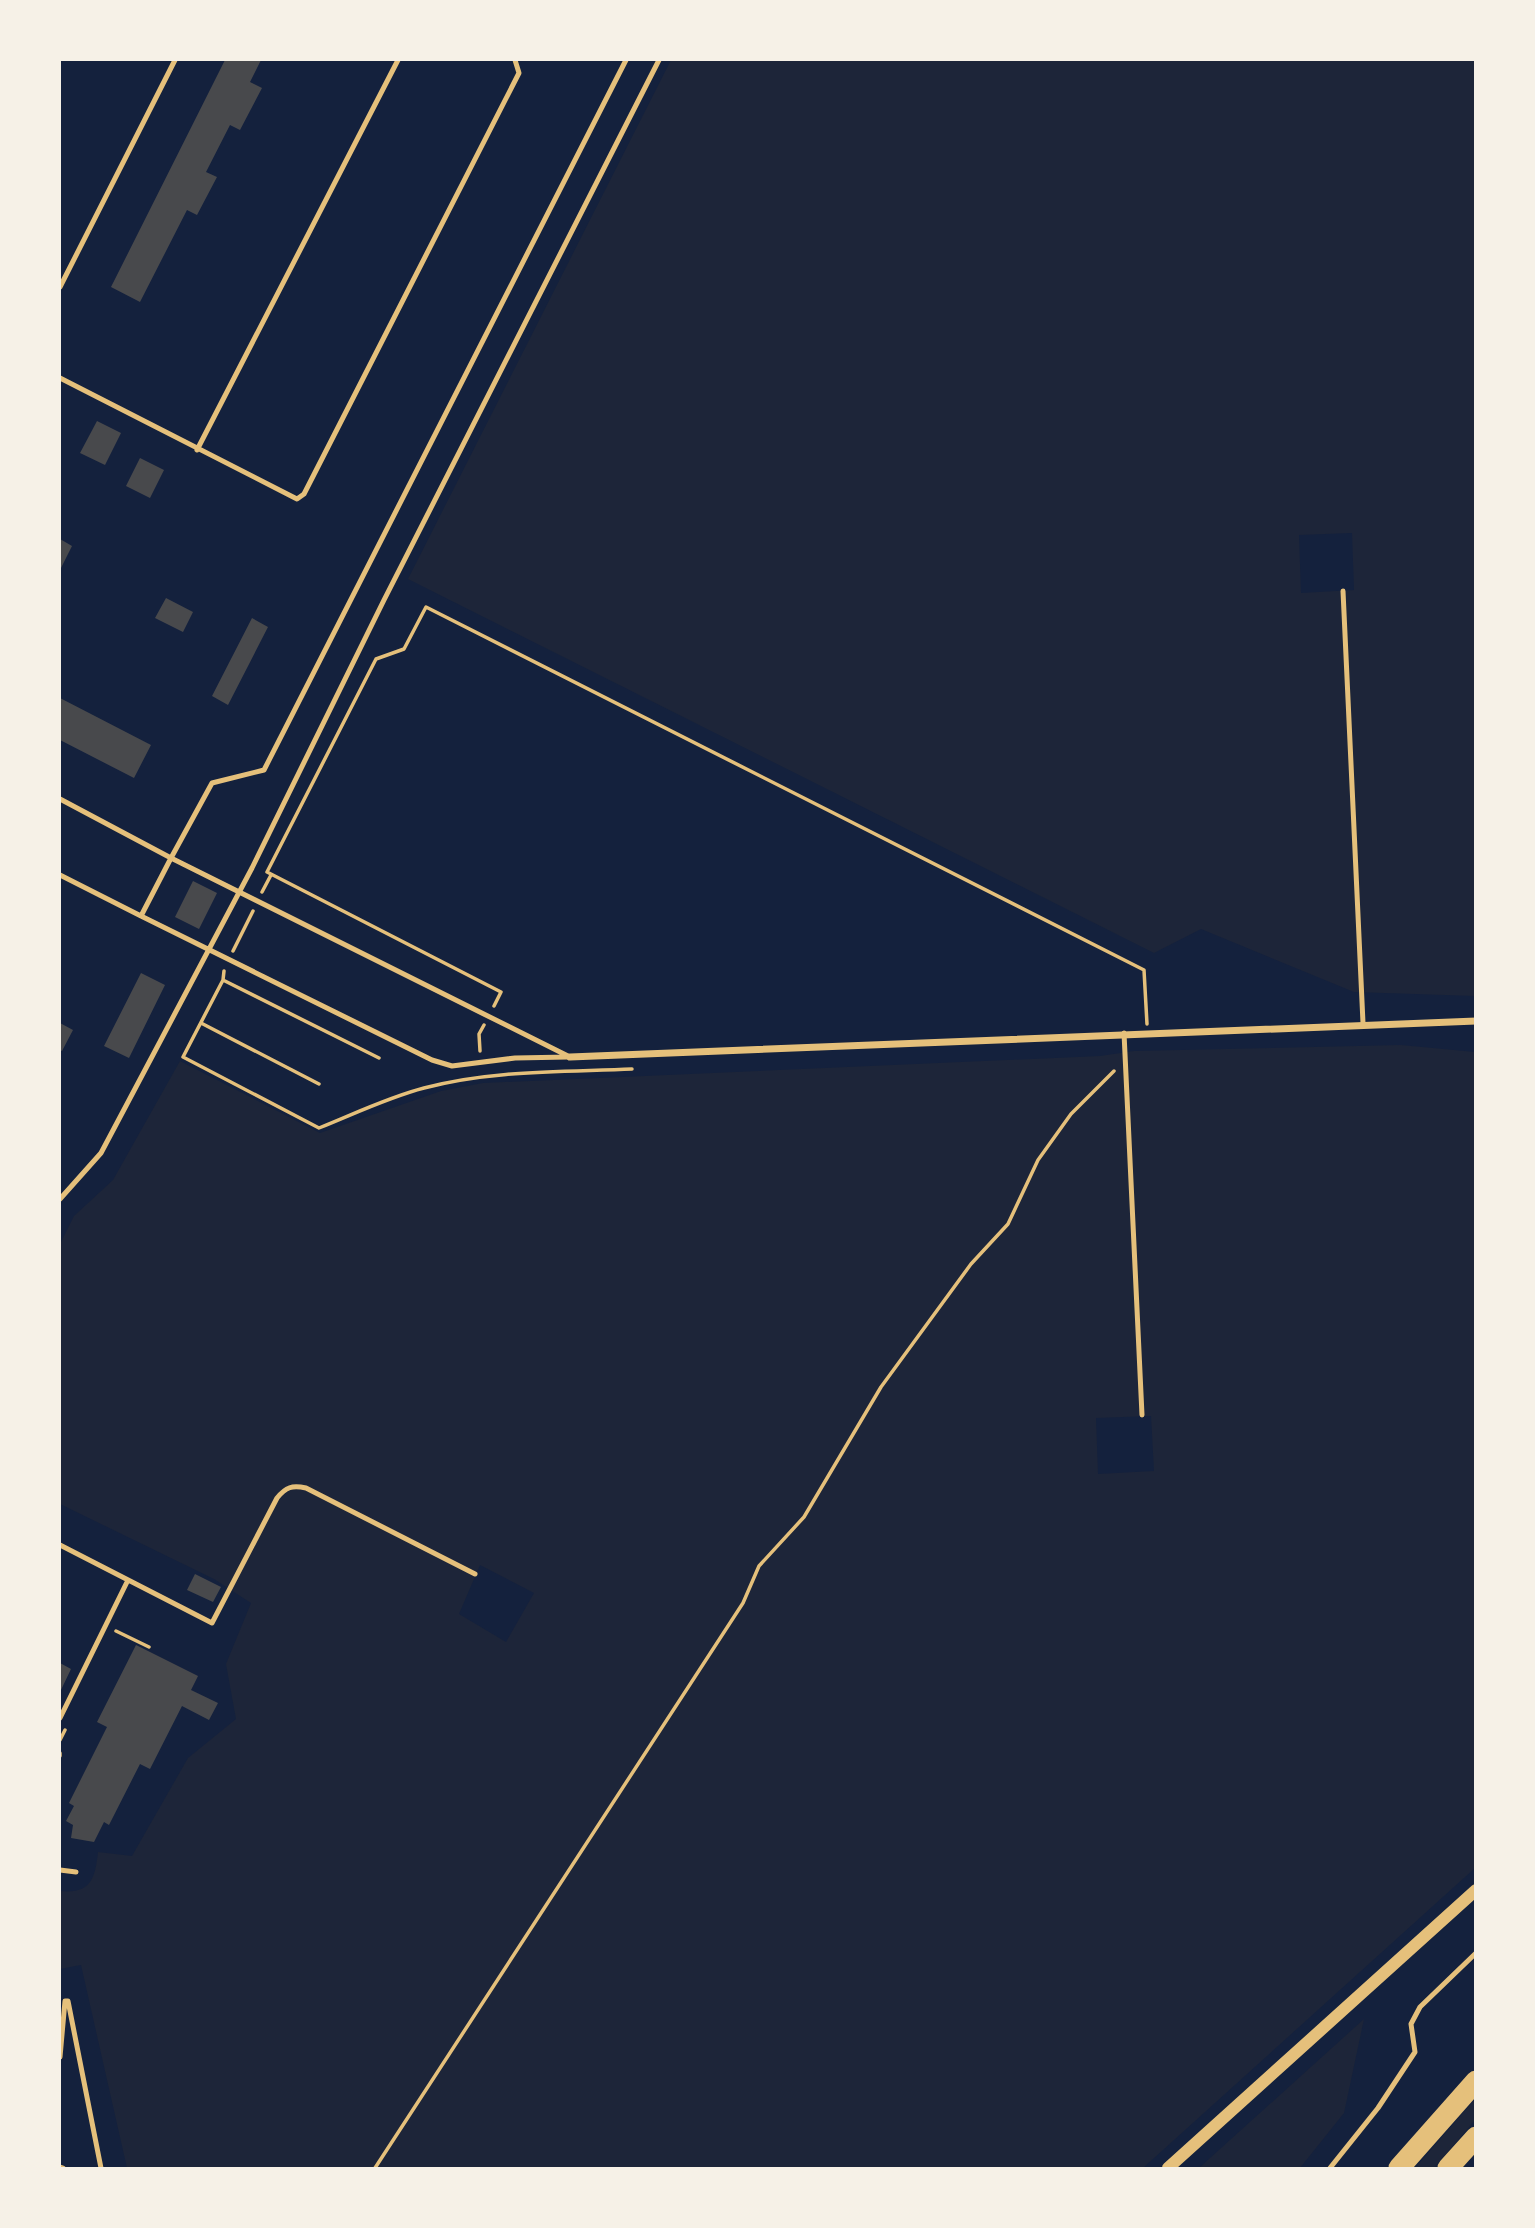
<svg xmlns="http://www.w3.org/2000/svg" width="1535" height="2228" font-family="Barlow,sans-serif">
	<rect width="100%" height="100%" fill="#14213d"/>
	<!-- green -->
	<path fill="#1d2539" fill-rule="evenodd" d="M 671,60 L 1475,60 L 1475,996 L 1354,992 L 1201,929 L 1154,953 L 408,579 ZM 1352,533 L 1354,590 L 1301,593 L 1299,535 Z
		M 1401,1045 L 1475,1052 L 1475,1868 L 1143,2168 L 127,2168 L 81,1965 L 60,1969 L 60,1891 C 91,1894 95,1879 98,1852 L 132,1856 L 188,1758 L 236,1719 L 226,1664 L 251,1603 L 214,1579 L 60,1504 L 60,1244 L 74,1216 L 113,1180 L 180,1061 L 320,1133 L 441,1091 L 483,1083 L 1100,1056 L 1134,1051 ZM 1151,1416 L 1154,1471 L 1098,1474 L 1096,1418 ZM 480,1565 L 534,1593 L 506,1642 L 459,1614 Z
		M 1364,2019 L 1344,2113 L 1300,2168 L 1199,2168 Z
		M 1475,2099 L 1475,2120 L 1434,2168 L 1415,2168 Z"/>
	<!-- building -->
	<path fill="#48494c" d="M 225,60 L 261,60 L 250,82 L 262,88 L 240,130 L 230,125 L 206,172 L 217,177 L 197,215 L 187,210 L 140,302 L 111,287 Z
		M 97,421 L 121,433 L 105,465 L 80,453 Z
		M 140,458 L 164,470 L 150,498 L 126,486 Z
		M 60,539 L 72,546 L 60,570 Z
		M 166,598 L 193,612 L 183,632 L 155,618 Z
		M 252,618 L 268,627 L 228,705 L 212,696 Z
		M 60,698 L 151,745 L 134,778 L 60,740 Z
		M 193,881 L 217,893 L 199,929 L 175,917 Z
		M 141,973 L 165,985 L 129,1058 L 104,1046 Z
		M 60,1023 L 73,1030 L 62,1051 L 60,1050 Z
		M 195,1574 L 221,1587 L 213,1602 L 187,1590 Z
		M 136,1645 L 198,1676 L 191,1690 L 218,1703 L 209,1720 L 182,1706 L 150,1769 L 140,1764 L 109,1825 L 104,1822 L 94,1842 L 71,1838 L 73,1825 L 66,1821 L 74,1806 L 69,1803 L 107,1727 L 97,1722 Z
		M 60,1663 L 71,1669 L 60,1692 Z"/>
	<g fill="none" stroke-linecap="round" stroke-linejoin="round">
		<!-- path -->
		<path stroke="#e5c07b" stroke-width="3.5" d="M 262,892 L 271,875
			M 233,951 L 253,911
			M 224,971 L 223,980 L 183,1057 L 319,1128 C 354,1114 389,1097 424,1088 C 491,1070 563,1072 632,1069
			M 223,980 L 379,1058
			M 494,1006 L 501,992 L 267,872 L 376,659 L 404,649 L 426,607 L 1144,970 L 1147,1024
			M 201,1023 L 319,1084
			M 480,1051 L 479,1034 L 484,1025
			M 116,1631 L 149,1647
			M 60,1740 L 65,1730
			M 60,1753 L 60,1756
			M 375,2168 L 743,1603 L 759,1566 L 804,1517 L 881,1387 L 971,1264 L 1008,1224 L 1038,1160 L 1071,1114 L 1114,1071"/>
		<!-- service -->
		<path stroke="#e5c07b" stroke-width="5" d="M 60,287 L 175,60
			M 60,378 L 297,499 L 304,494 L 519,73 L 515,60
			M 197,450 L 398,60
			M 1343,591 L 1363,1023
			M 60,799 L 171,858 L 141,916 L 60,875
			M 141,916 L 432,1060 L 452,1066 L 515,1058 L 568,1057
			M 1124,1033 L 1142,1415
			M 570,1057 L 171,858 L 212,783 L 264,770 L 626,60
			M 60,1199 L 101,1153 L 252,868 L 384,600 L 659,60
			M 60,1545 L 212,1623 L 277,1498 C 286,1487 292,1485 306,1488 L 475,1574
			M 60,1718 L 128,1580
			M 60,1870 L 76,1872
			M 60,2057 L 65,2001 L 68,2001 L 101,2168
			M 60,2167 L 63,2168
			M 1330,2168 L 1378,2108 L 1415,2052 L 1411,2024 L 1420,2007 L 1476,1953"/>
		<!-- minor -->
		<path stroke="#e5c07b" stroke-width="7" d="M 570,1057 L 1476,1021"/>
		<!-- tertiary -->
		<path stroke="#e5c07b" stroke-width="12" d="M 1168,2168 L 1476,1890"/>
		<!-- motorway -->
		<path stroke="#e5c07b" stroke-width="21" d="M 1399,2168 L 1476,2081
			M 1448,2168 L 1476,2137"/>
	</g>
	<!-- border -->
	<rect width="1535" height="2228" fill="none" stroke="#f6f1e7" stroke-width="122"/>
</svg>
